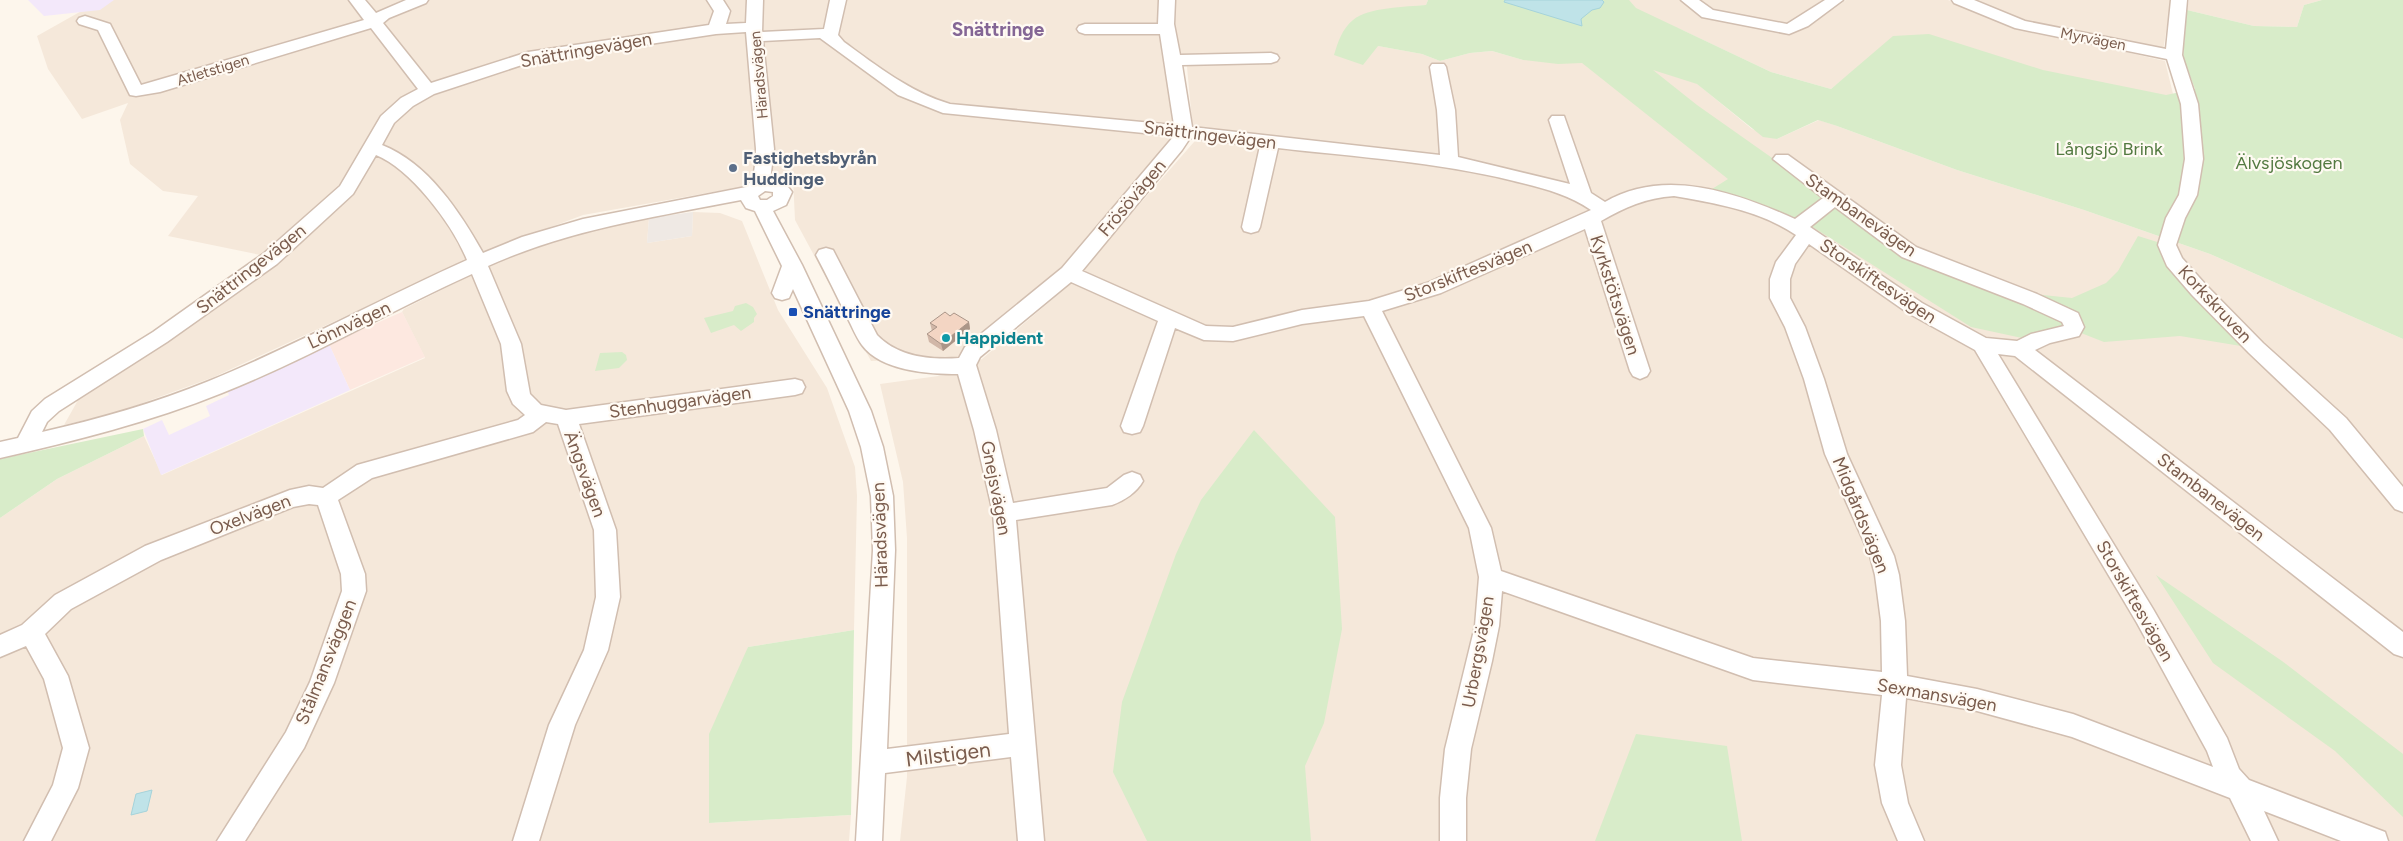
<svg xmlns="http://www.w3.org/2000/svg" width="2403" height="841" font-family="Figtree,sans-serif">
	<rect width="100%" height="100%" fill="#fdf6ec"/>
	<!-- residential -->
	<path fill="#f5e8da" d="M 101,0 L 1161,0 L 1175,125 L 1170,141 L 1068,261 L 956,358 L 871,361 L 795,220 L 793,178 L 583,215 L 487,251 L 214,377 L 118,412 L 64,425 L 82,393 L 275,258 L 168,236 L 198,196 L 163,191 L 130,164 L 120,120 L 128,103 L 82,119 L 48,69 L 37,36 Z
		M 1173,0 L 1428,0 L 1426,5 L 1377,11 L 1378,46 L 1422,54 L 1440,61 L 1470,53 L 1492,51 L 1523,60 L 1649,44 L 1752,129 L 1777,139 L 1819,120 L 1837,126 L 1957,170 L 2084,210 L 2210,254 L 2403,339 L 2403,841 L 900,841 L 907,777 L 907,538 L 903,482 L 880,384 L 953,374 L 982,359 L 1067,287 L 1194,142 L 1187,67 L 1172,30 Z
		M 1602,0 L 1683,0 L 1708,18 L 1775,32 L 1794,33 L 1810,26 L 1846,0 L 1948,0 L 2020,28 L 2165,61 L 2173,94 L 2168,98 L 1894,38 L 1831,89 L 1771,72 L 1682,30 Z
		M 1695,0 L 1826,0 L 1786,25 L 1712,13 Z
		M 1974,0 L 2171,0 L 2163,51 L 2027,22 Z
		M 2189,0 L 2322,0 L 2304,5 L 2297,27 L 2254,26 L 2187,10 Z
		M 693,212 L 720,213 L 742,221 L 778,310 L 827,388 L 855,467 L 857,496 L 854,630 L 748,647 L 709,823 L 851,815 L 849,841 L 0,841 L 0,518 L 57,479 L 144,436 L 162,475 L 425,358 L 402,312 L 404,309 L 513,254 L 584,229 L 649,218 L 647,243 L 692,236 Z"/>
	<!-- commercial -->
	<path fill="#fde8e0" d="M 402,312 L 425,357 L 350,390 L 329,344 Z"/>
	<!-- industrial -->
	<path fill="#efe9e4" d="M 693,212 L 692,236 L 647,243 L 649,218 Z"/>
	<!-- education -->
	<path fill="#f3e8fa" d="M 23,0 L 114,0 L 100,10 L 44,16 L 28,0 Z
		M 329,344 L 350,390 L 161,475 L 143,429 L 162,420 L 169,435 L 210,416 L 206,406 L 229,395 L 227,390 Z"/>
	<!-- green -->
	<path fill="#d8ecc9" d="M 1428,0 L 1505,0 L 1505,2 L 1522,0 L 1629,0 L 1636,8 L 1771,72 L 1831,89 L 1893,36 L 1929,34 L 2043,70 L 2166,95 L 2195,89 L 2183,57 L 2187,10 L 2254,26 L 2297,27 L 2304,5 L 2322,0 L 2403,0 L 2403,339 L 2210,254 L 2084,210 L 1957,170 L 1837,126 L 1818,120 L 1777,139 L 1763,137 L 1697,84 L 1653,70 L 1697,105 L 1908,254 L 2002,288 L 2043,295 L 2072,298 L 2106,283 L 2118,271 L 2138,236 L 2167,245 L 2247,347 L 2180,336 L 2104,342 L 2081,333 L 2022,338 L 1971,327 L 1811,226 L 1764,205 L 1712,189 L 1728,179 L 1582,63 L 1558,64 L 1523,60 L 1492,51 L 1470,53 L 1440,61 L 1422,54 L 1378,46 L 1363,65 L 1334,55 C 1338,42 1342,29 1353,20 C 1368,7 1406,7 1426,5 Z
		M 746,303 L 753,307 L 757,314 L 754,318 L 754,322 L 741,331 L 734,325 L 711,333 L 704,318 L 733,311 L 735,306 Z
		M 622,352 L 626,355 L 627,360 L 619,368 L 595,371 L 600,353 Z
		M 143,429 L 144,436 L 57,479 L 0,518 L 0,459 Z
		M 1254,430 L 1335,517 L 1342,629 L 1324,723 L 1305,766 L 1311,841 L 1147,841 L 1113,772 L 1122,702 L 1176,554 L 1201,500 Z
		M 2156,575 L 2282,661 L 2403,754 L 2403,817 L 2335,751 L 2213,663 Z
		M 854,630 L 851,815 L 709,823 L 709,734 L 748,647 Z
		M 1636,734 L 1727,746 L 1742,841 L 1595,841 Z"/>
	<!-- water -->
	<path fill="#bfe3e8" stroke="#a5d3da" d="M 1505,0 L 1602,0 L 1604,2 L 1600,8 L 1592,10 L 1581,19 L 1582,26 L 1504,2 Z
		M 152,790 L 147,811 L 131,815 L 136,794 Z"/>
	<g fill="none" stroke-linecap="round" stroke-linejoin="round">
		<defs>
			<path id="minor" d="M 349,0 L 365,0 L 376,13 L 406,0 L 428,0 L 426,3 L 389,18 L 383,23 L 431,83 L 528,52 L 709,25 L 714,11 L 707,0 L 723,0 L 730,11 L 726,24 L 746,23 L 747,0 L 763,0 L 762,32 L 824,29 L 830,0 L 846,0 L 838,35 L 844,42 C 877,66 910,92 950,104 L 1174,125 L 1160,34 L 1085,34 L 1079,32 L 1077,29 L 1079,26 L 1085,24 L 1158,24 L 1159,0 L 1175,0 L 1174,24 L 1180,55 L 1271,53 L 1277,55 L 1279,58 L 1277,61 L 1271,63 L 1182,65 L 1192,127 L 1440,155 L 1437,110 L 1430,67 L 1432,64 L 1444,64 L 1446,67 L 1455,110 L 1458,157 L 1570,184 L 1549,120 L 1552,116 L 1564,116 L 1591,193 L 1605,202 C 1665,167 1737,193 1795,219 L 1823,198 L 1773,159 L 1776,155 L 1788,155 L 1916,247 L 2037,294 L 2078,313 L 2084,327 L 2079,336 L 2050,343 L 2035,350 L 2403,632 L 2403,657 L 2394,654 L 2015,356 L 1998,354 L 2153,609 L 2227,738 L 2239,769 L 2249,780 L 2385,832 L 2388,841 L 2341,841 L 2264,811 L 2278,841 L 2251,841 L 2230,798 L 2072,737 L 1977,711 L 1906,698 L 1901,765 L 1908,803 L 1924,841 L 1898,841 L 1882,803 L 1875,765 L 1882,695 L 1753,680 L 1502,591 L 1499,626 L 1492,661 L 1471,749 L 1466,798 L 1466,841 L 1440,841 L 1440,798 L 1445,749 L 1475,626 L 1479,577 L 1469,528 L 1364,316 L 1302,324 L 1233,341 L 1204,340 L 1175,328 L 1143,426 L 1140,432 L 1132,434 L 1124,432 L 1121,426 L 1158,321 L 1071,282 L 980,357 L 976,365 L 996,430 L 1013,503 L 1107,488 L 1124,475 L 1132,472 L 1140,475 L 1143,481 C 1137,492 1124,501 1112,505 L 1016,520 L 1044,841 L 1018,841 L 1011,757 L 885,773 L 882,841 L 856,841 L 873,550 L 871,496 L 861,447 L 849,411 L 793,289 L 789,298 L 782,300 L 775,298 L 772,293 L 782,266 L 755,211 L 746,208 L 741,200 C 655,217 570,229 488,266 L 521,344 L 530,394 L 541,405 L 566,410 L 795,379 L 802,381 L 805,387 L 802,393 L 795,395 L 579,424 L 616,530 L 620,597 L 608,650 L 575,725 L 539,841 L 513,841 L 549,725 L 584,650 L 596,597 L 594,530 L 558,424 L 546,422 L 533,432 L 372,478 L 338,500 L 365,574 L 366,591 L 334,683 L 304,748 L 245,841 L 217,841 L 286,732 L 310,682 L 342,591 L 341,574 L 318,505 L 309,504 L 293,507 L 161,560 L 71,609 L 45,634 L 68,676 L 89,748 L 78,788 L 51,841 L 24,841 L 53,785 L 63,748 L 44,679 L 26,646 L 0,657 L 0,635 L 22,625 L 55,595 L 145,546 L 290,490 L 309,486 L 323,488 L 357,465 L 518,420 L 525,415 L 513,404 L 507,391 L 501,344 L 472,274 C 388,312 308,359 222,393 C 150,422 75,441 0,458 L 0,442 L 18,438 L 32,411 L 45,399 L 153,332 L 263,254 L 340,186 L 381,116 L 401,98 L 418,89 L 371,28 L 160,92 L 136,96 L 130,95 L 128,91 L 98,30 L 79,24 L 77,21 L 79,18 L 85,16 L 110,24 L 141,85 L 364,20 ZM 746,32 L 756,149 C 755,163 756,178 746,187 L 583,219 L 522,237 L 483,253 C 460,212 428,163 382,145 L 394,123 L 413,106 L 434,94 L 531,62 L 716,34 ZM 820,38 L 898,95 L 943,113 L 1174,136 L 1062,268 L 965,347 L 959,358 C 930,360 898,357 877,335 L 833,250 L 826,248 L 819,250 L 816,255 C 827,276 837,296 847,317 C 852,326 856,337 862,345 C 881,371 928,374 958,374 L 974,430 L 993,513 L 1009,734 L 887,749 L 895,550 L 893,496 L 883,447 L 871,411 L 802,265 L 773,211 L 786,205 L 792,192 L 785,183 L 770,180 L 774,149 L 763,41 ZM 1190,138 L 1260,146 L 1242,227 L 1244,231 L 1251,233 L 1258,231 L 1260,227 L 1278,148 C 1357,157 1437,162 1514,181 C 1542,188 1568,194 1591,210 L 1427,283 L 1369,301 L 1302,310 L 1233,327 L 1206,326 L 1082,271 L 1182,150 ZM 376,155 C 411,169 453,225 467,260 C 380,299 297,345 209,381 C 155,403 99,419 42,432 L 47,422 L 59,411 L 167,342 L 277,264 L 353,194 ZM 765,191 L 773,192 L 773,196 L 767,200 L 760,200 L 758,196 ZM 1674,196 C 1715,203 1761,211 1796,235 L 1776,262 L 1770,279 L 1770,298 L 1785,327 L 1804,379 L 1825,454 L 1870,556 L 1875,575 L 1881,621 L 1882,672 L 1753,658 L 1501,571 L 1491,528 L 1382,311 L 1441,293 L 1585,229 L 1630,371 L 1633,376 L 1640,379 L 1647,376 L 1650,371 L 1601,221 C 1625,207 1646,198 1674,196 ZM 1835,207 L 1902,257 L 2023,304 L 2062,322 L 2064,326 L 2031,334 L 2017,341 L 1986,338 L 1922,303 L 1810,227 ZM 1809,244 L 1908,313 L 1975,350 L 2137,623 L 2207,751 L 2213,767 L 2073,714 L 1977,689 L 1907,676 L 1905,621 L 1899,575 L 1894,556 L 1847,454 L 1824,379 L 1805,327 L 1790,298 L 1790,279 L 1795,264 Z
				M 1681,0 L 1699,0 L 1713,10 L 1787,24 L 1825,0 L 1843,0 L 1808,26 L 1789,34 L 1702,17 Z
				M 1952,0 L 1974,0 L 2025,21 L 2166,49 L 2171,0 L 2187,0 L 2182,55 L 2198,104 L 2203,159 L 2197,195 L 2185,218 L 2176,245 L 2182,258 L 2206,285 L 2263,343 L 2346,418 L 2403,487 L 2403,512 L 2395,509 L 2330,430 L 2249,353 L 2192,295 L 2167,266 L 2158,245 L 2166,218 L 2179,195 L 2185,159 L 2181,104 L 2167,59 L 2015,28 L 1954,3 Z"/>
		</defs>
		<!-- minor casing -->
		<use href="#minor" stroke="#d1beb0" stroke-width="3"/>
		<!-- minor -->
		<use href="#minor" fill="#fff" fill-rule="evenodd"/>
	</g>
	<!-- wall -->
	<path fill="#d1b7a8" d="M 950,316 L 969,322 L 970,329 L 943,351 L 929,342 L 927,334 L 932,331 L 930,323 Z"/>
	<!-- shaded-wall -->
	<path fill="#aa9588" d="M 969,322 L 970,329 L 943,351 L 941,344 Z"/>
	<!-- building -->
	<path fill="#f3d5c3" stroke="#aa9588" d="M 945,312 L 950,316 L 954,313 L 969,322 L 941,344 L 927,334 L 937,327 L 930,323 Z"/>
	<!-- markers -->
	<circle fill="#5c6f8a" stroke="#fffaf3" stroke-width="2" cx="733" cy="168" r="5"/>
	<rect fill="#1a4fb4" stroke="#fffaf3" stroke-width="2" x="788" y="307" width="10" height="10" rx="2.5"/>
	<circle fill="#0f9aa8" stroke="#fffaf3" stroke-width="2" cx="946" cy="338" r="5"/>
	<g text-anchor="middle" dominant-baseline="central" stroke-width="4.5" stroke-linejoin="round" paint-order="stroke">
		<!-- far-street labels -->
		<g font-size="15" fill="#7a5c4d" stroke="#fffaf3">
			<text transform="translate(2093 39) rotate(11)">Myrvägen</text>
			<text transform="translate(213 70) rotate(-17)">Atletstigen</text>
			<text transform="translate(759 75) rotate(-95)">Häradsvägen</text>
		</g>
		<!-- street labels -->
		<g font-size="18" fill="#7a5c4d" stroke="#fffaf3">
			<text transform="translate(586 50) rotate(-10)">Snättringevägen</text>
			<text transform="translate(1210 135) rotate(7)">Snättringevägen</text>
			<text transform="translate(1132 198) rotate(-50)">Frösövägen</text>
			<text transform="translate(1861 215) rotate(35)">Stambanevägen</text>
			<text transform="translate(251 269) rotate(-38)">Snättringevägen</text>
			<text transform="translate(1468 271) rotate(-22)">Storskiftesvägen</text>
			<text transform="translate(1878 281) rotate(34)">Storskiftesvägen</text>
			<text transform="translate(1615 295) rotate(72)">Kyrkstötsvägen</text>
			<text transform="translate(2215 304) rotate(47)">Korkskruven</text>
			<text transform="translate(349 325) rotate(-25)">Lönnvägen</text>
			<text transform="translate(680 402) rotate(-8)">Stenhuggarvägen</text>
			<text transform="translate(585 474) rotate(70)">Ängsvägen</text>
			<text transform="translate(996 488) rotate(79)">Gnejsvägen</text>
			<text transform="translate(2211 497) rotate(38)">Stambanevägen</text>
			<text transform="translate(250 515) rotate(-21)">Oxelvägen</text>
			<text transform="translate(1861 515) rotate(68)">Midgårdsvägen</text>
			<text transform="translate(880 535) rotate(-92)">Häradsvägen</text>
			<text transform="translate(2135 601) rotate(60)">Storskiftesvägen</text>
			<text transform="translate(1478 652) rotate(-80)">Urbergsvägen</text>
			<text transform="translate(326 662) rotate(-68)">Stålmansväggen</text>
			<text transform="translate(1937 695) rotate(10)">Sexmansvägen</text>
		</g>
		<!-- park labels -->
		<g font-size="18" fill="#537a41" stroke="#fffaf3">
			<text x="2109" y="149">Långsjö Brink</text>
			<text x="2289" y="163">Älvsjöskogen</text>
		</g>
		<!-- service labels -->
		<g font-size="18" font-weight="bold" fill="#4e5e75" stroke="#fffaf3" text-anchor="start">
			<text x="743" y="158">Fastighetsbyrån<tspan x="743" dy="21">Huddinge</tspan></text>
		</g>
		<!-- transit labels -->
		<g font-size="18" font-weight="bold" fill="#164399" stroke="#fffaf3" text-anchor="start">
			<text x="803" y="312">Snättringe</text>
		</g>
		<!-- culture labels -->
		<g font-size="18" font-weight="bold" fill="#0d838f" stroke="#fffaf3" text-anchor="start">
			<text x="956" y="338">Happident</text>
		</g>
		<!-- far-district labels -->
		<g font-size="19" font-weight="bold" fill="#846695" stroke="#fffaf3">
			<text x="998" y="29">Snättringe</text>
		</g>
		<!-- near-street labels -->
		<g font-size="21" fill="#7a5c4d" stroke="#fffaf3">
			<text transform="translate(948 754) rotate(-7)">Milstigen</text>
		</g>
	</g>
</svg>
